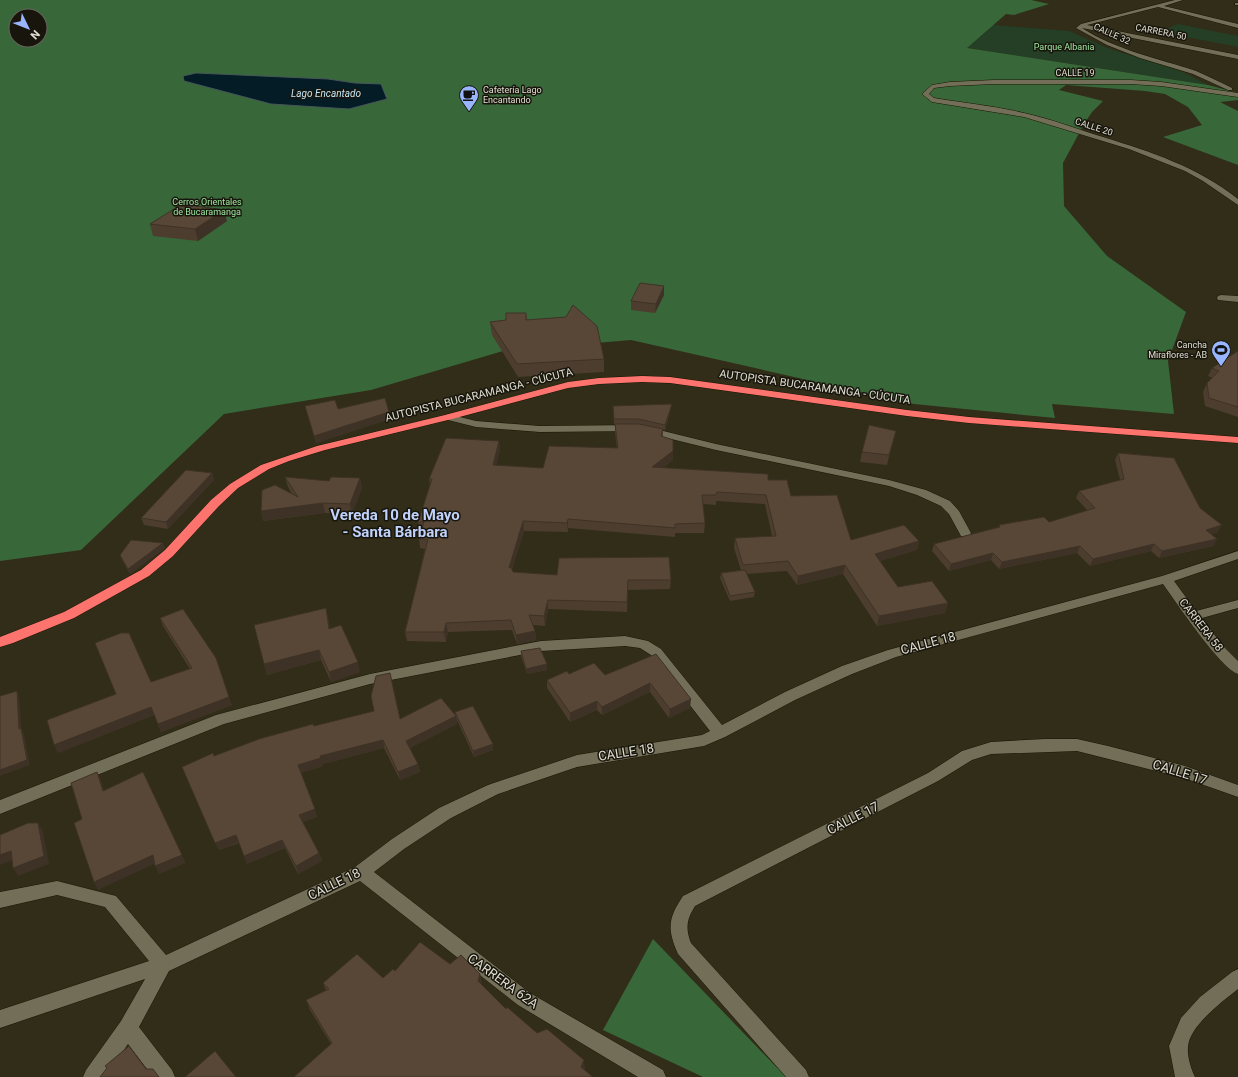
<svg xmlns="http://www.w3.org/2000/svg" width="1238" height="1077" font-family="Roboto,sans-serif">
	<rect width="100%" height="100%" fill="#312d18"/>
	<!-- green -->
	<path fill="#243f25" d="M 1178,24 L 1238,36 L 1238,47 L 1160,32 Z
		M 993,25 L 1069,31 L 1110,49 L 1183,72 L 1208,85 L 967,48 Z"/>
	<!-- forest -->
	<path fill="#38683a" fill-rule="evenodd" d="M 0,0 L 1031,0 L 1049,4 L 1014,15 L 1006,14 L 967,48 L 1208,85 L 1238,93 L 1238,100 L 1220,102 L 1238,111 L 1238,165 L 1163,137 L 1202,125 L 1188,107 L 1165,94 L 1145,91 L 1066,85 L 1059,90 L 1103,101 L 1092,112 L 1084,124 L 1063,163 L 1064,206 L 1107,256 L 1186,312 L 1168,361 L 1174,414 L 1052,404 L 1055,418 L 914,404 L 631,340 L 503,351 L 371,390 L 224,414 L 81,550 L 0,561 ZM 16,16 L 40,16 L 40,40 L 16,40 Z
		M 653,939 L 786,1077 L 703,1077 L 603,1030 Z"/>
	<!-- water -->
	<path fill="#041c26" stroke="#465659" d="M 196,73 L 328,79 L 355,83 L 381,84 L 387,99 L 349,109 L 271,104 L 184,81 L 183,76 Z"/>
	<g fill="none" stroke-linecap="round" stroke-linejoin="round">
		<defs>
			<path id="minor" d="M 1175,0 L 1183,0 L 1164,6 L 1238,24 L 1238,28 L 1158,7 L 1087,25 L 1238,55 L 1238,59 L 1082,28 C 1116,50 1157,58 1196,71 C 1208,76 1220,82 1232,88 L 1232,90 L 1228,90 L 1193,74 L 1140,58 L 1107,45 L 1076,28 L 1081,24 Z
				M 1235,3 L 1238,3 L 1238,5 L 1235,5 Z
				M 994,80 L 1131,80 L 1161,82 L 1238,93 L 1238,97 L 1161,86 L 1131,84 L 994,84 L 950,86 L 934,88 L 929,94 L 934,98 C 964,103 995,106 1024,113 C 1051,119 1077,129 1103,137 C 1151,152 1198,167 1238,199 L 1238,205 L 1203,181 L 1185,171 L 1129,149 L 1024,117 L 932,102 L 922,94 L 932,85 L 950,82 Z
				M 1221,295 L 1238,296 L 1238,302 L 1218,300 L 1217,298 L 1218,296 Z
				M 448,414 L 476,421 L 540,426 L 639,425 L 716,444 L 889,480 L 926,490 L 950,501 L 959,511 L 971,533 L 969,536 L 961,536 L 949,514 L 941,506 L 917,495 L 889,486 L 716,450 L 639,431 L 540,432 L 476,427 L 444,419 L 443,417 Z
				M 1238,551 L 1238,559 L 1174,581 L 1196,611 L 1238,600 L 1238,608 L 1202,618 L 1222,645 L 1238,661 L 1238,674 C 1220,668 1176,602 1163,584 L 896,657 L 852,674 L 795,700 L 725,737 L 704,746 L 577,767 L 498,794 L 451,818 L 404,849 L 374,872 L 530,993 L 663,1070 L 666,1077 L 638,1077 L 518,1005 L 360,881 L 169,971 L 139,1027 L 172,1070 L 175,1077 L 153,1077 L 128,1044 L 105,1077 L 83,1077 L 86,1070 L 121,1021 L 145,979 L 0,1028 L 0,1010 L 149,961 L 105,907 L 57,895 L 0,908 L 0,892 L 57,881 L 116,896 L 166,955 L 355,867 L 392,839 L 439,808 L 488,785 L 577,755 L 702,735 L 710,731 L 651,655 L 640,648 L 625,646 L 541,651 L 370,684 L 224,724 L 0,814 L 0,800 L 216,715 L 370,674 L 541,641 L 625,636 L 648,641 L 661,649 L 722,725 L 785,692 L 842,666 L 888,650 L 1162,576 Z
				M 1045,739 L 1077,739 L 1108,746 L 1185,766 L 1238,785 L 1238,797 L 1184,778 L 1077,751 L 991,754 L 972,760 L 938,781 L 695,906 C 687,919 685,928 691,943 L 806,1070 L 809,1077 L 786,1077 L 678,954 C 667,929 668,918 683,896 L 928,773 L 962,751 L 991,742 Z
				M 1238,969 L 1238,989 C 1223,1001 1189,1026 1188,1047 C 1187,1056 1191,1069 1195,1077 L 1175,1077 L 1169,1046 L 1181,1018 L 1200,997 L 1232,972 Z"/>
			<path id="highway" d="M 642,376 L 670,377 L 907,410 L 969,417 L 1238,437 L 1238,443 L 969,423 L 907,416 L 670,383 L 642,382 L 599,384 L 568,388 L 452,419 L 325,450 L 289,461 L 269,469 L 238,488 L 219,506 L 173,556 L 149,576 L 74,618 L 13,643 L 0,647 L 0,637 L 64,612 L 141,570 L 165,550 L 211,500 L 230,484 L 261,465 L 317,446 L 445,415 L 568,382 L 599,378 Z"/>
		</defs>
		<!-- minor casing -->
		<use href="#minor" stroke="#191503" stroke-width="1"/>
		<!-- highway casing -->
		<use href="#highway" stroke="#191503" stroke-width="1"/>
		<!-- minor -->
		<use href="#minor" fill="#726e57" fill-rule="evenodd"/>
		<!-- highway -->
		<use href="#highway" fill="#fd746f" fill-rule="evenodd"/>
	</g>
	<!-- wall -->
	<path fill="#4c3d2f" d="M 227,221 L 198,241 L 153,236 L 150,224 Z
		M 664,295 L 655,313 L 631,310 L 631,301 Z
		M 526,313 L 527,319 L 604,359 L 604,372 L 518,377 L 492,335 L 490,322 L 506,320 Z
		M 1238,351 L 1238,417 L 1205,406 L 1203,392 L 1207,383 L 1212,378 L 1208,376 L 1212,368 Z
		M 305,406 L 389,412 L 390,419 L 316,443 Z
		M 613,406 L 671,409 L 665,430 L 639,424 L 614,424 Z
		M 615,424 L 663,429 L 663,437 L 673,460 L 663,468 L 768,480 L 791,496 L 851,540 L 919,541 L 917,550 L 880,561 L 898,587 L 948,603 L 945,613 L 877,626 L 843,574 L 797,585 L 787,571 L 746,574 L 755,592 L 754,597 L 730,601 L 720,578 L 721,573 L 741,570 L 734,548 L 735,538 L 772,536 L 765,504 L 716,501 L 716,505 L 703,504 L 705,523 L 704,533 L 675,533 L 675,537 L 568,528 L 568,532 L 524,531 L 512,569 L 513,572 L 557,575 L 671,580 L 670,589 L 628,590 L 627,612 L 548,609 L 545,626 L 533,625 L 535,631 L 536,640 L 517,644 L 512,630 L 448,632 L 446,642 L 407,641 L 405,632 L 425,549 L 420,548 L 419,539 L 421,531 L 419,531 L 418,522 L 430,485 L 429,479 L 499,441 L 500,450 L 496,465 L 543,468 L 617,448 L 615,433 Z
		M 896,431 L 887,465 L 860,462 L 862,452 Z
		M 1118,453 L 1200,508 L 1218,532 L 1212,534 L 1214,546 L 1159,558 L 1151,551 L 1090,566 L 1077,553 L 999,569 L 991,560 L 949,571 L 932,551 L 934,544 L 999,527 L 999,525 L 1049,522 L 1088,511 L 1076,498 L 1079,491 L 1120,480 L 1115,460 Z
		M 212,473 L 214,480 L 168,529 L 144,525 L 141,518 Z
		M 285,477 L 329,481 L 360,478 L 362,488 L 352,514 L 325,513 L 263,521 L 261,511 L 292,494 L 288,487 Z
		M 165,548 L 130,574 L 122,560 L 120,555 Z
		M 326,608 L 330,629 L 360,672 L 331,682 L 321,660 L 267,675 L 264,664 Z
		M 160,618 L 232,705 L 161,732 L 154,715 L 58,753 L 151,682 L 190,669 L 163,626 Z
		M 521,651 L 547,670 L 527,674 L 521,656 Z
		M 656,654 L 690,708 L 669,718 L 650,692 L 602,715 L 597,710 L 570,722 L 547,688 L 547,680 L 569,674 L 605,675 Z
		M 455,712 L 493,744 L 493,750 L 474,757 L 456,718 L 457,724 L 410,748 L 418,764 L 420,772 L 400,780 L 384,748 L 323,764 L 323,766 L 301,773 L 317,817 L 303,822 L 319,853 L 322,861 L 298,874 L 285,848 L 247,864 L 239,843 L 219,850 L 182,767 L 214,756 L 314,726 L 400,719 L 455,716 Z
		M 450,964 L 480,974 L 481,985 L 506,1009 L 585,1069 L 584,1070 L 331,1044 L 310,1010 L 306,1000 L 326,991 L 323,983 L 383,978 L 395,971 Z"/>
	<!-- shaded-wall -->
	<path fill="#3e3226" d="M 224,210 L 227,221 L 198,241 L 195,229 Z
		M 664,286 L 664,295 L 655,313 L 656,304 Z
		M 672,404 L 671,409 L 665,430 L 665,425 Z
		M 389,412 L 390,419 L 316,443 L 314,436 Z
		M 896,431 L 894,440 L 887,465 L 889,455 Z
		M 499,441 L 500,450 L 494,474 L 493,465 Z
		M 673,451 L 673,460 L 652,476 L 652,467 Z
		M 212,473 L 214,480 L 168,529 L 166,522 Z
		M 360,478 L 362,488 L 352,514 L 350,504 Z
		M 323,503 L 325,513 L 263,521 L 261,511 Z
		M 568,519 L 568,532 L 567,523 Z
		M 523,521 L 524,531 L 509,578 L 509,568 Z
		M 1222,525 L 1218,532 L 1203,537 L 1206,530 Z
		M 1217,539 L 1214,546 L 1159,558 L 1162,551 Z
		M 919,541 L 917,550 L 873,563 L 875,554 Z
		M 163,543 L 165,548 L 130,574 L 128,569 Z
		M 1154,544 L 1151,551 L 1090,566 L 1093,559 Z
		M 1080,546 L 1077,553 L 999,569 L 1002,562 Z
		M 993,553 L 991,560 L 949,571 L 951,564 Z
		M 845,565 L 843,574 L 797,585 L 798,576 Z
		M 628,580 L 628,590 L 627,612 L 627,602 Z
		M 548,600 L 548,609 L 545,626 L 544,616 Z
		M 948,603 L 945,613 L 877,626 L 879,616 Z
		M 326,608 L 328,618 L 332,639 L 329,629 Z
		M 446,623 L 448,632 L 446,642 L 444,632 Z
		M 535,631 L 536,640 L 517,644 L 516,635 Z
		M 319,650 L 321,660 L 267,675 L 264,664 Z
		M 216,658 L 232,705 L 161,732 L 158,724 Z
		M 358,662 L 360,672 L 331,682 L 329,672 Z
		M 547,664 L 547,670 L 527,674 L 526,669 Z
		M 650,683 L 650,692 L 602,715 L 602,707 Z
		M 17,691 L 19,696 L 22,734 L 19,729 Z
		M 691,699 L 690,708 L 669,718 L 670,709 Z
		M 597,701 L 597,710 L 570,722 L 570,713 Z
		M 151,707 L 154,715 L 58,753 L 54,745 Z
		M 456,716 L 457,724 L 408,749 L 406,741 Z
		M 21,728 L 24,734 L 30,765 L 0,776 L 0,770 Z
		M 383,740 L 384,748 L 323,764 L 323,766 L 301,773 L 298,765 L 320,756 Z
		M 493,744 L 493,750 L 474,757 L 473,751 Z
		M 418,764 L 420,772 L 400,780 L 398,772 Z
		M 97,772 L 101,780 L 107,799 L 103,791 Z
		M 315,809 L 317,817 L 301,823 L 299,815 Z
		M 38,823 L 43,831 L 49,864 L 18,876 L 13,868 Z
		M 236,835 L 239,842 L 219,850 L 215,843 Z
		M 282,840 L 285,848 L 247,864 L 244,856 Z
		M 11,851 L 16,859 L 0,865 L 0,855 Z
		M 319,853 L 322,861 L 298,874 L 296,866 Z
		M 153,855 L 156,863 L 98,890 L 94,882 Z
		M 182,855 L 186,863 L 159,874 L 155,866 Z
		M 480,974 L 482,984 L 480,991 L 478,981 Z
		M 584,1060 L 585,1069 L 582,1076 L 581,1067 Z"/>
	<!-- building -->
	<path fill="#584737" stroke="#3e3226" d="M 182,204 L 224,210 L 195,229 L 150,224 Z
		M 640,283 L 664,286 L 656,304 L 631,301 Z
		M 573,305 L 597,326 L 604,359 L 517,364 L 490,322 L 506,320 L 506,313 L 526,313 L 526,320 L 566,317 Z
		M 1238,351 L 1238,407 L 1209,398 L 1207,383 L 1219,371 L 1212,368 Z
		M 385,398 L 389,412 L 314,436 L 305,406 L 335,400 L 338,409 Z
		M 672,404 L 665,425 L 639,419 L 614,419 L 613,406 Z
		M 615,424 L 639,424 L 663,429 L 661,436 L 673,440 L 673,451 L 652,467 L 768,474 L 768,480 L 787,480 L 791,496 L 837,495 L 851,540 L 904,525 L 919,541 L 875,554 L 898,587 L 932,581 L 948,603 L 879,616 L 845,565 L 798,576 L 788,561 L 743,565 L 735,538 L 776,536 L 766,495 L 717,492 L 716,495 L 702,495 L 705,523 L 675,524 L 675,528 L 568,519 L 567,523 L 523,521 L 509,568 L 511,567 L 513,572 L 557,575 L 559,558 L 669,557 L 671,580 L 628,580 L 627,602 L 548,600 L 544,616 L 529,615 L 535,631 L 516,635 L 511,620 L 446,623 L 444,632 L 405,632 L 428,539 L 419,539 L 424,522 L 418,522 L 432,479 L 429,479 L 446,438 L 499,441 L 493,465 L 543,468 L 549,446 L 618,448 Z
		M 869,425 L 896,431 L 889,455 L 862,452 Z
		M 1118,453 L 1174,458 L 1200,508 L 1222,525 L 1206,530 L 1217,539 L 1162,551 L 1154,544 L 1093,559 L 1080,546 L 1002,562 L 993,553 L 951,564 L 934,544 L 1000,527 L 999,525 L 1044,517 L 1049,522 L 1095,508 L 1079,491 L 1124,479 Z
		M 186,470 L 212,473 L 166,522 L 141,518 Z
		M 285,477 L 329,481 L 331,477 L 360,478 L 350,504 L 323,503 L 261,511 L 262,490 L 275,485 L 298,497 Z
		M 131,540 L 163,543 L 128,569 L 120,555 Z
		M 745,570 L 755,592 L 730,596 L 721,573 Z
		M 326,608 L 329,629 L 341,625 L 358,662 L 329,672 L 319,650 L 264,664 L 254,625 Z
		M 183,609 L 216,658 L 229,697 L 158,724 L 151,707 L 54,745 L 47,720 L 116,694 L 95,643 L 121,633 L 129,633 L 151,682 L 192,668 L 160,618 Z
		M 540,648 L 547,664 L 526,669 L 521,651 Z
		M 656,654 L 691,699 L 670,709 L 650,683 L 602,707 L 597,701 L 570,713 L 547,680 L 567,671 L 569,674 L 594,663 L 605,675 Z
		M 390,673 L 400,719 L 441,698 L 456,716 L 406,741 L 418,764 L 398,772 L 383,740 L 320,756 L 321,758 L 298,765 L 315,809 L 299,815 L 319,853 L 296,866 L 282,840 L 244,856 L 236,835 L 215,843 L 182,767 L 213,753 L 214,756 L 259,739 L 313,724 L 314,726 L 374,711 L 371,696 L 376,676 Z
		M 17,691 L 19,729 L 21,728 L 27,760 L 0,770 L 0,696 Z
		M 473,706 L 493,744 L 473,751 L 455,712 Z
		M 97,772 L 103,791 L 143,772 L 182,855 L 155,866 L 153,855 L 94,882 L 74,823 L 82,819 L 71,783 Z
		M 28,823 L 38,823 L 44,856 L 13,868 L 11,851 L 0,855 L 0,835 Z
		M 420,942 L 450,964 L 461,955 L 480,974 L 478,981 L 506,1009 L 507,1007 L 537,1033 L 547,1029 L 584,1060 L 581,1067 L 593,1077 L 294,1077 L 332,1043 L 306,1000 L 329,989 L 323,983 L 357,954 L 383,978 L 393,969 L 395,971 Z
		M 129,1046 L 146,1069 L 153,1069 L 159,1077 L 100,1077 L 107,1068 L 105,1066 Z
		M 215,1051 L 236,1077 L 185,1077 Z"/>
	<!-- icons -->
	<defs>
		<symbol id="cafe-pin" viewBox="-11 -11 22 30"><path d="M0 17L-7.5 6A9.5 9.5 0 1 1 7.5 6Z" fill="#98b5fd" stroke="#17150c"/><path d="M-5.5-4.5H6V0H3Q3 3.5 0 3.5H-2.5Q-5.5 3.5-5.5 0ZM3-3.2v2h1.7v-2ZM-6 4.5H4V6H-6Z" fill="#111"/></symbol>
		<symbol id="stadium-pin" viewBox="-11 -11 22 30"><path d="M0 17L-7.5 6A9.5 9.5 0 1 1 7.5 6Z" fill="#98b5fd" stroke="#17150c"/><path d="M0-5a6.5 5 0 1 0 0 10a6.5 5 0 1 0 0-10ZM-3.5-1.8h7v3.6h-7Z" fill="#111"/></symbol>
	</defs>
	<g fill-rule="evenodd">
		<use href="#cafe-pin" x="458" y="84" width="22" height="30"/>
		<use href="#stadium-pin" x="1210" y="339" width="22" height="30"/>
	</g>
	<g text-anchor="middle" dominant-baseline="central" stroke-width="3" stroke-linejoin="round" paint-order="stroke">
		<!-- far-street labels -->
		<g font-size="9" fill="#e0ddd1" stroke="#17150c">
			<text transform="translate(1161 32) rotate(11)">CARRERA 50</text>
			<text transform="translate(1112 34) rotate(24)">CALLE 32</text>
			<text x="1075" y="73">CALLE 19</text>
			<text transform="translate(1094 127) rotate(18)">CALLE 20</text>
		</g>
		<!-- far-park labels -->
		<g font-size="9" fill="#9fe6a1" stroke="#17150c">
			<text x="1064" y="47">Parque Albania</text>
			<text x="207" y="202">Cerros Orientales<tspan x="207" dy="10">de Bucaramanga</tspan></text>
		</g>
		<!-- far-poi labels -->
		<g font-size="9" fill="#e0ddd1" stroke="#17150c" text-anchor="start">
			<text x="483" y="90">Cafetería Lago<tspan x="483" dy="10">Encantando</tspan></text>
			<text x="1207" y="345" text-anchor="end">Cancha<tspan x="1207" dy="10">Miraflores - AB</tspan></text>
		</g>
		<!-- far-water labels -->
		<g font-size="10" font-style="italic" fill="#c1e8fa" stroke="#17150c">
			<text x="326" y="93">Lago Encantado</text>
		</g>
		<!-- street labels -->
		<g font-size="11" fill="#e0ddd1" stroke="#17150c">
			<text transform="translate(815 387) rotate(8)">AUTOPISTA BUCARAMANGA - CÚCUTA</text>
			<text transform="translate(479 395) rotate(-14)">AUTOPISTA BUCARAMANGA - CÚCUTA</text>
			<text transform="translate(1201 625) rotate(52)">CARRERA 58</text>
		</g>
		<!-- near-street labels -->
		<g font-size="13" fill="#e0ddd1" stroke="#17150c">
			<text transform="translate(928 643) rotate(-15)">CALLE 18</text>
			<text transform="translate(626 752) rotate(-9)">CALLE 18</text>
			<text transform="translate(1180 772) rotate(17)">CALLE 17</text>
			<text transform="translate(853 818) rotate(-27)">CALLE 17</text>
			<text transform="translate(334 884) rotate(-26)">CALLE 18</text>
			<text transform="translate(503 981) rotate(36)">CARRERA 62A</text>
		</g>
		<!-- district labels -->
		<g font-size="15" font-weight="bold" fill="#c1d3fc" stroke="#17150c">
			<text x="395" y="515">Vereda 10 de Mayo<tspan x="395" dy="17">- Santa Bárbara</tspan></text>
		</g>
	</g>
	<!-- north arrow -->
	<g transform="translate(28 28) rotate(133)"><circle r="19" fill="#17150c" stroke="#67655b"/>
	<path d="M0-3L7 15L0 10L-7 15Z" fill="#98b5fd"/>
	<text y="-6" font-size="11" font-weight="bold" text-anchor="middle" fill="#e0ddd1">N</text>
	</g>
</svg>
